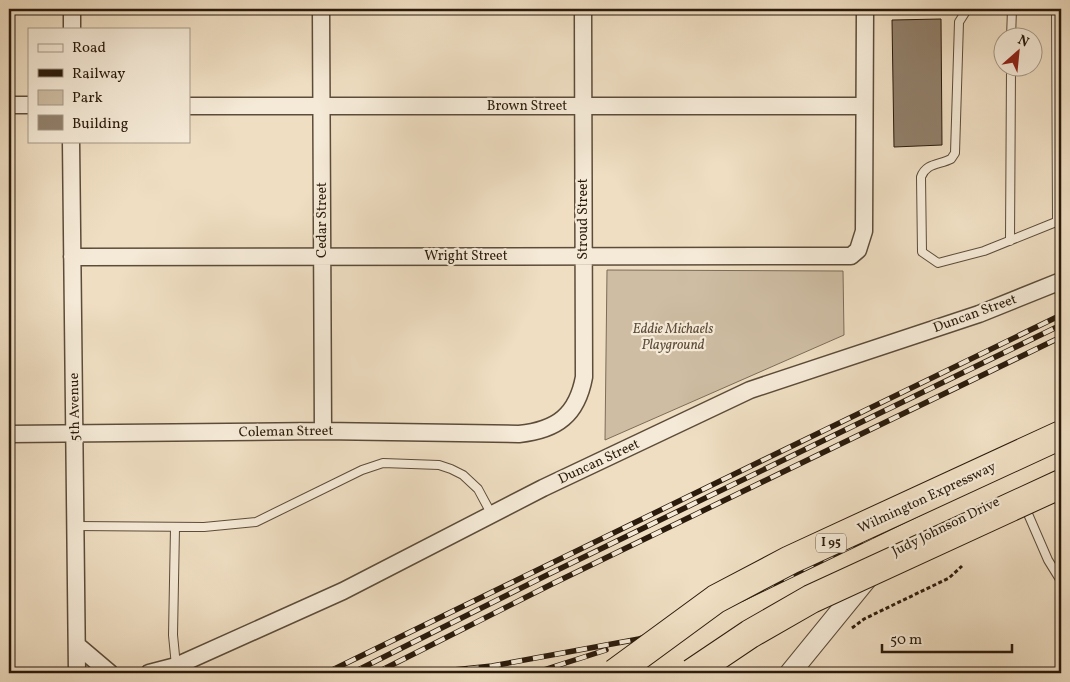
<svg xmlns="http://www.w3.org/2000/svg" width="1070" height="682" font-family="Vollkorn,serif">
	<rect width="100%" height="100%" fill="#efdec2"/>
	<filter id="stains"><feTurbulence type="fractalNoise" baseFrequency=".004" numOctaves="4"/><feColorMatrix values="0 0 0 0 .2 0 0 0 0 .09 0 0 0 0 .02 0 0 0 .5 -.17"/></filter>
	<radialGradient id="worn" r=".72"><stop offset=".6" stop-color="#630" stop-opacity="0"/><stop offset="1" stop-color="#630" stop-opacity=".3"/></radialGradient>
	<!-- green -->
	<path fill="#cebda3" stroke="#7c6c58" d="M 607,270 L 843,271 L 844,335 L 605,440 Z"/>
	<!-- building -->
	<path fill="#91806b" stroke="#2b1b0c" d="M 941,19 L 942,145 L 894,147 L 892,20 Z"/>
	<g fill="none" stroke-linecap="round" stroke-linejoin="round">
		<defs>
			<path id="service" d="M 973,9 L 966,11 L 959,22 L 955,153 L 951,159 C 939,165 926,163 921,177 L 922,252 L 938,263 L 984,251 L 1061,220
				M 1056,9 L 1057,222
				M 1011,38 L 1012,9
				M 1010,241 L 1011,68
				M 1025,507 L 1048,560 L 1061,581
				M 76,526 L 204,527 L 256,522 L 362,470 L 383,463 L 439,465 L 451,469 L 463,475 L 478,489 L 492,515
				M 175,528 L 173,635 L 176,666"/>
			<path id="minor" d="M 321,9 L 323,431
				M 72,29 L 72,9
				M 9,105 L 29,105
				M 189,106 L 864,106
				M 71,141 L 77,673
				M 72,257 L 851,256 L 858,250 L 864,231 L 865,9
				M 9,434 L 323,431 L 519,434 C 557,430 577,415 584,377 L 583,9
				M 77,645 L 110,673
				M 149,673 L 176,666 L 343,591 L 543,488 L 750,390 L 979,314 L 1061,281"/>
			<path id="tertiary" d="M 790,673 L 869,576"/>
		</defs>
		<!-- service casing -->
		<use href="#service" stroke="#5c4c3a" stroke-width="10"/>
		<!-- minor casing -->
		<use href="#minor" stroke="#5c4c3a" stroke-width="19"/>
		<!-- tertiary casing -->
		<use href="#tertiary" stroke="#5c4c3a" stroke-width="22"/>
		<!-- path -->
		<path stroke="#2b1b0c" stroke-width="3" stroke-dasharray="4 2.5" stroke-linecap="butt" d="M 852,628 L 864,619 L 949,578 L 962,566"/>
		<!-- service -->
		<use href="#service" stroke="#f5ead7" stroke-width="8"/>
		<!-- minor -->
		<use href="#minor" stroke="#f5ead7" stroke-width="16"/>
		<!-- tertiary -->
		<use href="#tertiary" stroke="#f5ead7" stroke-width="20"/>
		<defs>
			<path id="rail" d="M 326,673 L 1061,315
				M 352,673 L 547,575 L 1061,325
				M 376,673 L 552,584 L 1061,337
				M 424,673 L 492,666 L 639,639 L 742,599 L 1061,445
				M 534,673 L 606,650"/>
		</defs>
		<!-- rail casing -->
		<use href="#rail" stroke="#2b1b0c" stroke-width="5.5"/>
		<!-- rail -->
		<use href="#rail" stroke="#f5ead7" stroke-width="4" stroke-dasharray="11" stroke-linecap="butt"/>
		<defs>
			<path id="motorway-bridge" d="M 615,673 L 716,599 L 790,560 L 1061,435
				M 692,673 L 750,634 L 811,599 L 1061,484"/>
		</defs>
		<!-- motorway-bridge casing -->
		<use href="#motorway-bridge" stroke="#2b1b0c" stroke-width="30" stroke-linecap="butt"/>
		<!-- motorway-bridge -->
		<use href="#motorway-bridge" stroke="#efdec2" stroke-width="28"/>
	</g>
	<g text-anchor="middle" dominant-baseline="central" stroke-width="4.5" stroke-linejoin="round" paint-order="stroke">
		<!-- shield labels -->
		<rect fill="#f5ead7" stroke="#685949" stroke-width="1" x="816" y="533.5" width="30" height="19" rx="4"/>
		<g font-size="12" font-weight="bold" fill="#2b1b0c">
			<text x="831" y="543">I 95</text>
		</g>
		<!-- street labels -->
		<g font-size="14" fill="#2b1b0c" stroke="#f5ead7">
			<text x="527" y="106">Brown Street</text>
			<text transform="translate(583 219) rotate(-90)">Stroud Street</text>
			<text transform="translate(322 220) rotate(-90)">Cedar Street</text>
			<text x="466" y="256">Wright Street</text>
			<text transform="translate(975 314) rotate(-20)">Duncan Street</text>
			<text transform="translate(75 407) rotate(-91)">5th Avenue</text>
			<text transform="translate(286 432) rotate(-1)">Coleman Street</text>
			<text transform="translate(599 462) rotate(-25)">Duncan Street</text>
			<text transform="translate(927 498) rotate(-25)">Wilmington Expressway</text>
			<text transform="translate(946 527) rotate(-26)">Judy Johnson Drive</text>
		</g>
		<!-- park labels -->
		<g font-size="14" font-style="italic" fill="#5c4c39" stroke="#f5ead7">
			<text x="673" y="329">Eddie Michaels<tspan x="673" dy="16">Playground</tspan></text>
		</g>
	</g>
	<!-- margin -->
	<rect width="1070" height="682" fill="none" stroke="#efdec2" stroke-width="30"/>
	<rect x="10" y="10" width="1050" height="662" fill="none" stroke="#2b1b0c" stroke-width="2.5"/>
	<rect x="15" y="15" width="1040" height="652" fill="none" stroke="#2b1b0c"/>
	<!-- legend -->
	<rect x="28" y="28" width="162" height="115" fill="#f5ead7" stroke="#a49786"/>
	<rect x="38" y="44" width="25" height="8" fill="#f5ead7" stroke="#a49786"/>
	<text x="72" y="52" font-size="15" fill="#2b1b0c">Road</text>
	<rect x="38" y="69" width="25" height="8" fill="#2b1b0c" stroke="#a49786"/>
	<text x="72" y="78" font-size="15" fill="#2b1b0c">Railway</text>
	<rect x="38" y="90" width="25" height="15" fill="#cebda3" stroke="#a49786"/>
	<text x="72" y="102" font-size="15" fill="#2b1b0c">Park</text>
	<rect x="38" y="115" width="25" height="15" fill="#91806b" stroke="#a49786"/>
	<text x="72" y="128" font-size="15" fill="#2b1b0c">Building</text>
	<!-- north arrow -->
	<g transform="translate(1018 52) rotate(27)"><circle r="24" fill="#f5ead7" stroke="#a49786"/>
	<path d="M0-4L9 19L0 12L-9 19Z" fill="#8f2418"/>
	<text y="-8" font-size="14" font-weight="bold" text-anchor="middle" fill="#2b1b0c">N</text>
	</g>
	<!-- scale -->
	<path d="M882 644v8h130v-8" fill="none" stroke="#2b1b0c" stroke-width="2.5"/>
	<text x="890" y="644" font-size="15" fill="#2b1b0c" stroke="#f5ead7" stroke-width="4" paint-order="stroke">50 m</text>
	<rect width="100%" height="100%" filter="url(#stains)"/>
	<rect width="100%" height="100%" fill="url(#worn)"/>
</svg>
